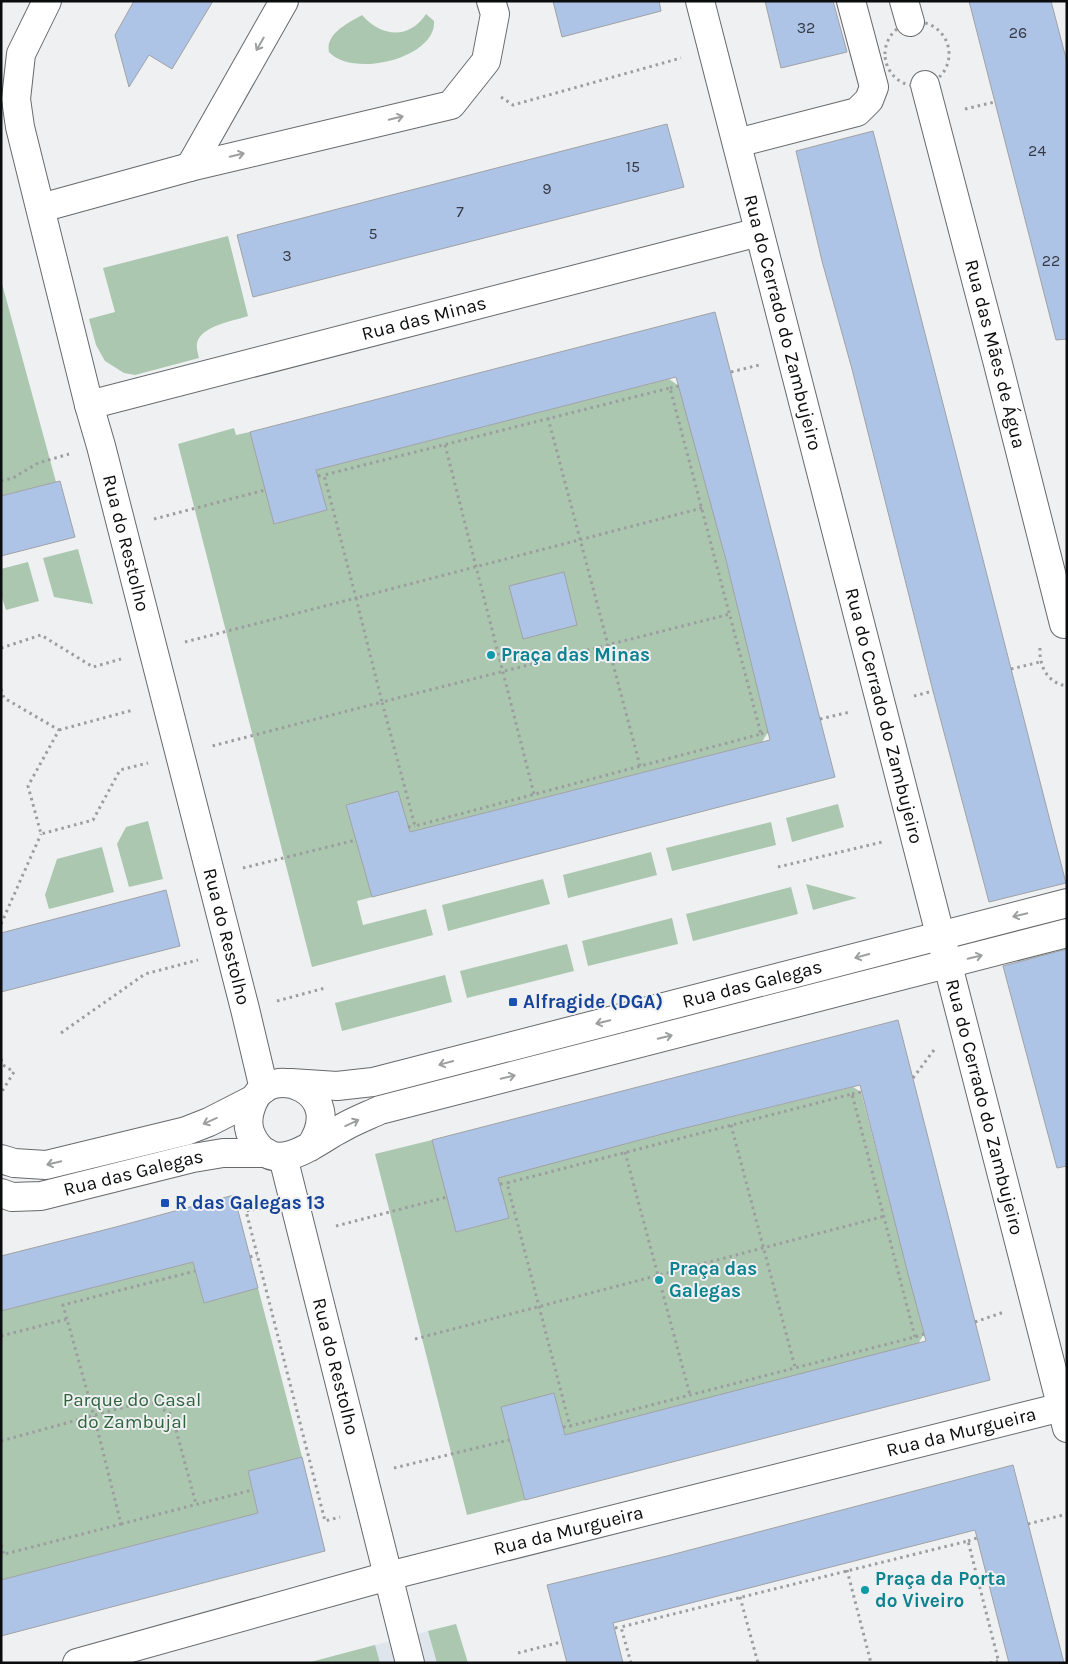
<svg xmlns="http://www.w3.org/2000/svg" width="1068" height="1664" font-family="Karla,sans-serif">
	<rect width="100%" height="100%" fill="#eef0f2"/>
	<!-- built -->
	<path fill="#dfe5ed" d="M 456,1624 L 468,1663 L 307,1663 L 428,1631 Z"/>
	<!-- green -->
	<path fill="#abc7af" d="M 426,14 L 434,21 C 437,57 354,79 329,52 C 325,34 348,23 362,15 C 381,37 409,40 426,14 Z
		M 228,236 L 248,316 C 233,321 201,326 197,343 C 196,347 198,353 199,358 L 135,375 L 124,373 L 105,361 L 96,345 L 89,319 L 115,312 L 103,268 Z
		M 1,280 L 56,482 L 1,496 Z
		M 669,379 L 679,386 L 726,560 L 768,732 L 762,742 L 410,832 L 398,792 L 346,805 L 372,897 L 357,901 L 363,925 L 426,909 L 433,935 L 312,967 L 178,444 L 234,428 L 236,435 L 250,432 L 275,524 L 327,510 L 316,470 Z
		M 78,549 L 93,604 L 54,597 L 43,558 Z
		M 28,562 L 39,601 L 6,610 L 1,595 L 1,569 Z
		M 838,804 L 844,827 L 792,842 L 786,818 Z
		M 148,821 L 163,879 L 129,887 L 117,844 L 126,827 Z
		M 771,822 L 776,845 L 672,871 L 666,848 Z
		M 102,847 L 114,892 L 49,909 L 45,895 L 57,859 Z
		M 651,852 L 657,875 L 568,898 L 563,875 Z
		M 543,879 L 550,904 L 448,931 L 442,905 Z
		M 806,884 L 857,898 L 813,910 Z
		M 791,887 L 798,914 L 693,941 L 686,914 Z
		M 672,918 L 678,944 L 588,966 L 582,941 Z
		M 567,944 L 574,971 L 467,998 L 460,971 Z
		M 445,975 L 452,1002 L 342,1031 L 335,1003 Z
		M 853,1087 L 861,1092 L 924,1334 L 918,1344 L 565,1435 L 553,1393 L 508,1432 L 525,1500 L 467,1515 L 375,1154 L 432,1140 L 457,1232 L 508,1218 L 498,1177 L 677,1130 Z
		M 193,1262 L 204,1303 L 258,1288 L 302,1457 L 248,1471 L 258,1513 L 1,1580 L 1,1311 Z
		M 456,1624 L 468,1663 L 437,1663 L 428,1631 Z
		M 375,1645 L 380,1663 L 307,1663 Z"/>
	<!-- building -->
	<path fill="#adc4e7" stroke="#a0a2a4" d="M 134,1 L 213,1 L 172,69 L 149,55 L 129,87 L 115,35 Z
		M 553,1 L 659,1 L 661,11 L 562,37 Z
		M 765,1 L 833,1 L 847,52 L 781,68 Z
		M 969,1 L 1051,1 L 1067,62 L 1067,339 L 1056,340 Z
		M 667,124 L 684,187 L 253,297 L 237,235 Z
		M 873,131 L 1066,883 L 989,902 L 933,691 L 852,369 L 822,261 L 796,151 Z
		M 715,312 L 835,777 L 372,897 L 346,805 L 398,791 L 410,832 L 770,740 L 726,560 L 676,377 L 316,470 L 327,510 L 274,524 L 250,432 Z
		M 60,481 L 75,537 L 1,556 L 1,496 Z
		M 564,572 L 577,625 L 523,639 L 509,586 Z
		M 166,890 L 180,946 L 1,992 L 1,933 Z
		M 1067,949 L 1067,1166 L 1057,1168 L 1003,966 Z
		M 898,1020 L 990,1380 L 525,1500 L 501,1407 L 554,1393 L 565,1435 L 926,1341 L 908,1274 L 860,1085 L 677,1130 L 498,1178 L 509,1218 L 456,1232 L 432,1140 Z
		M 234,1195 L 258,1288 L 204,1303 L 193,1262 L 1,1311 L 1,1256 L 112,1228 Z
		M 302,1457 L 325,1551 L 1,1636 L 1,1580 L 258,1513 L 248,1471 Z
		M 1013,1465 L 1064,1663 L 1009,1663 L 975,1530 L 613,1623 L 623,1663 L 567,1663 L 547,1585 L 667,1556 Z"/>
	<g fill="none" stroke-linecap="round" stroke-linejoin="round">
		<defs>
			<g id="minor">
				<path id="s1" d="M 47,1 L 21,54 L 16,99 L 20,127 L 89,405 L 101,446 L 245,1009 L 264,1089"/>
				<path id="s2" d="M 700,1 L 1067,1428"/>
				<path d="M 904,1 L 910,22"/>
				<path id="s3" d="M 925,85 L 997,360 L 1064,624"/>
				<path d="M 737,143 L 857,112 L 869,100 L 874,87 L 851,1"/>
				<path d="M 190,167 L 284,1"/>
				<path d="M 41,208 L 190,167 L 451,105 L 486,61 L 495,14 L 491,1"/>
				<path id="s4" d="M 89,405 L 759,232"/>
				<path id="s5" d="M 291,1083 L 337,1086 L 373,1082 L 1067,903"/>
				<path d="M 310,1147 C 349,1091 270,1061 253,1102 C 247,1116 246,1129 255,1142 C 278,1177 317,1140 342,1128 C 354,1121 367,1116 380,1110 L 1067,933"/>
				<path id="s6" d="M 283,1157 L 410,1663"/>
				<path d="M 1,1159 L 14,1163 L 46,1165 L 186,1131 L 209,1122 L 254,1099"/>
				<path id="s7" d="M 1,1193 L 12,1197 L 41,1196 L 193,1158 L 223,1153 L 267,1153"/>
				<path id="s8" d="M 77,1663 L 388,1576 L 1062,1407"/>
			</g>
		</defs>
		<!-- minor casing -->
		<use href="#minor" stroke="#67696b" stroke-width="30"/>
		<!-- path -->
		<path stroke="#9b9d9e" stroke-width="3" stroke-dasharray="2.5 4" stroke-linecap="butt" d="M885 54a32 32 0 1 1 64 0a32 32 0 1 1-64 0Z
			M 501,97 L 513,105 L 681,58
			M 965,109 L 995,102
			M 731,372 L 759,365
			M 670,388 L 679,386
			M 548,418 L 640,766
			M 445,445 L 534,794
			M 318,476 L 324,475
			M 1,481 L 13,478 L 38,463 L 69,454
			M 702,508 L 356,598 L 382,702 L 730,614
			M 154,519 L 265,490
			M 185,642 L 356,598 L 324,475 L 670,388 L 761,734 L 415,826 L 382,702 L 212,746
			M 1,648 L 41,635 L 93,667 L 121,659
			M 1040,648 C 1039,666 1047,683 1067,686
			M 1011,669 L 1040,662
			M 1,689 L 4,698 L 59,730 L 28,786 L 41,834 L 93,820 L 120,770 L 148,763
			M 914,696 L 933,691
			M 820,719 L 850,712
			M 59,730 L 133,710
			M 761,734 L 768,732
			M 408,827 L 415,826
			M 778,867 L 882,842
			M 243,868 L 356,840
			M 1,924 L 41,834
			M 277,1001 L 325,988
			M 61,1033 L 145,974 L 198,960
			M 1,1059 L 3,1065 L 14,1072 L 1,1093
			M 913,1078 L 934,1050
			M 852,1094 L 861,1092
			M 731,1125 L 795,1367
			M 625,1152 L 690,1395
			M 500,1184 L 507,1183
			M 262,1208 L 246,1211 L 325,1521 L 340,1517
			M 336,1226 L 447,1197
			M 250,1257 L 257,1255
			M 67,1319 L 63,1305 L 195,1271
			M 975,1322 L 1004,1312
			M 1,1336 L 67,1319 L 94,1416 L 121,1524 L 1,1555
			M 915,1337 L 852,1094 L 507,1183 L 570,1426 L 915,1337 L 924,1334
			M 415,1339 L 885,1216
			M 563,1427 L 570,1426
			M 1,1441 L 128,1406 L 153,1403 L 172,1415 L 196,1504
			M 394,1468 L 509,1440
			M 121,1524 L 252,1490
			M 1028,1524 L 1067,1514
			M 968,1541 L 977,1538
			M 1,1545 L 4,1554
			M 847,1570 L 871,1663
			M 740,1597 L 758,1663
			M 615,1628 L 621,1627
			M 518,1653 L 561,1642
			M 631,1663 L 621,1627 L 968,1541 L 999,1663
			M 990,1663 L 998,1661"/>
		<!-- minor -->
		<use href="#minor" stroke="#fff" stroke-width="28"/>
	</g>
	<!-- one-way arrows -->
	<defs><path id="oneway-shaft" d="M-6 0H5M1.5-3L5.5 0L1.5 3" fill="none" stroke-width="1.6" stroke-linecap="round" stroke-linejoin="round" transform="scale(1.25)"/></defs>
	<g stroke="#9d9e9e">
		<use href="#oneway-shaft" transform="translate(260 44) rotate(120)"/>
		<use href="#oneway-shaft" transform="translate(396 118) rotate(-13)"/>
		<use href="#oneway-shaft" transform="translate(237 155) rotate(-13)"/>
		<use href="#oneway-shaft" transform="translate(1020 915) rotate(166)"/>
		<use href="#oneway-shaft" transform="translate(862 956) rotate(165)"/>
		<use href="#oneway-shaft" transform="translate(975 957) rotate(-14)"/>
		<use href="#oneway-shaft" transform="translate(603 1022) rotate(166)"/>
		<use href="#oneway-shaft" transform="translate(665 1037) rotate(-14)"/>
		<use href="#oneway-shaft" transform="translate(446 1063) rotate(165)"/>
		<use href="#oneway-shaft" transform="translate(508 1077) rotate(-14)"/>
		<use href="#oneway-shaft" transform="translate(210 1121) rotate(156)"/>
		<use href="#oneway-shaft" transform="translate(352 1123) rotate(-25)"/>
		<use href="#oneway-shaft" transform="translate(54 1163) rotate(167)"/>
	</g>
	<!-- markers -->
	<g fill="#0f9aa8" stroke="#eef0f2" stroke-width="2">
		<circle cx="491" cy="655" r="5"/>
		<circle cx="659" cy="1280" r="5"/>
		<circle cx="865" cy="1590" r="5"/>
	</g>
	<g fill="#1a4fb4" stroke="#eef0f2" stroke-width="2">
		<rect x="508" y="997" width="10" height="10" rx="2.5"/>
		<rect x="160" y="1198" width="10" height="10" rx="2.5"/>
	</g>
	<g text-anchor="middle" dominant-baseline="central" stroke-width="4" stroke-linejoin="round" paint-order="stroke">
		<!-- number labels -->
		<g font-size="16" fill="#343a44">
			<text x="806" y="27">32</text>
			<text x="1018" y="32">26</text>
			<text x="1037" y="150">24</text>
			<text x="633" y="166">15</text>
			<text x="547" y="188">9</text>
			<text x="460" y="211">7</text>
			<text x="373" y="233">5</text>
			<text x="287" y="255">3</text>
			<text x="1051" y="260">22</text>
		</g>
		<!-- street labels -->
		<g font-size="19" fill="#0b0c0d" stroke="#eef0f2">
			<text stroke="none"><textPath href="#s4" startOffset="346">Rua das Minas</textPath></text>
			<text stroke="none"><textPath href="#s2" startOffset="332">Rua do Cerrado do Zambujeiro</textPath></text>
			<text stroke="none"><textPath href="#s3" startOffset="278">Rua das Mães de Água</textPath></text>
			<text stroke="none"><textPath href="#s1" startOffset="562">Rua do Restolho</textPath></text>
			<text stroke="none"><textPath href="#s2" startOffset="738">Rua do Cerrado do Zambujeiro</textPath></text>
			<text stroke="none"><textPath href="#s1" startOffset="968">Rua do Restolho</textPath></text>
			<text stroke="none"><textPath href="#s5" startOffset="474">Rua das Galegas</textPath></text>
			<text stroke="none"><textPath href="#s2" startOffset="1142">Rua do Cerrado do Zambujeiro</textPath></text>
			<text stroke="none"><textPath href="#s7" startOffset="136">Rua das Galegas</textPath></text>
			<text stroke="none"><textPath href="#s6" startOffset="216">Rua do Restolho</textPath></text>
			<text stroke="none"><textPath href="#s8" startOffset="914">Rua da Murgueira</textPath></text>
			<text stroke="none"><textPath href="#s8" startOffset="509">Rua da Murgueira</textPath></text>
		</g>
		<!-- culture labels -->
		<g font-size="19" font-weight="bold" fill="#0d838f" stroke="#eef0f2" text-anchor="start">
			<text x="501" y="655">Praça das Minas</text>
			<text x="669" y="1269">Praça das<tspan x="669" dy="22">Galegas</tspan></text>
			<text x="875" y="1579">Praça da Porta<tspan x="875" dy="22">do Viveiro</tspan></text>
		</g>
		<!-- transit labels -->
		<g font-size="19" font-weight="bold" fill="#164399" stroke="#eef0f2" text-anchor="start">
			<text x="523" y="1002">Alfragide (DGA)</text>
			<text x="175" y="1203">R das Galegas 13</text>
		</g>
		<!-- park labels -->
		<g font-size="19" fill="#2e633c" stroke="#eef0f2">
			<text x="132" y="1400">Parque do Casal<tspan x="132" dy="22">do Zambujal</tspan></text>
		</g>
	</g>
	<!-- border -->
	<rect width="1068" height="1664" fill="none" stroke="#0b0c0d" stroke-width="5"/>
</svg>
